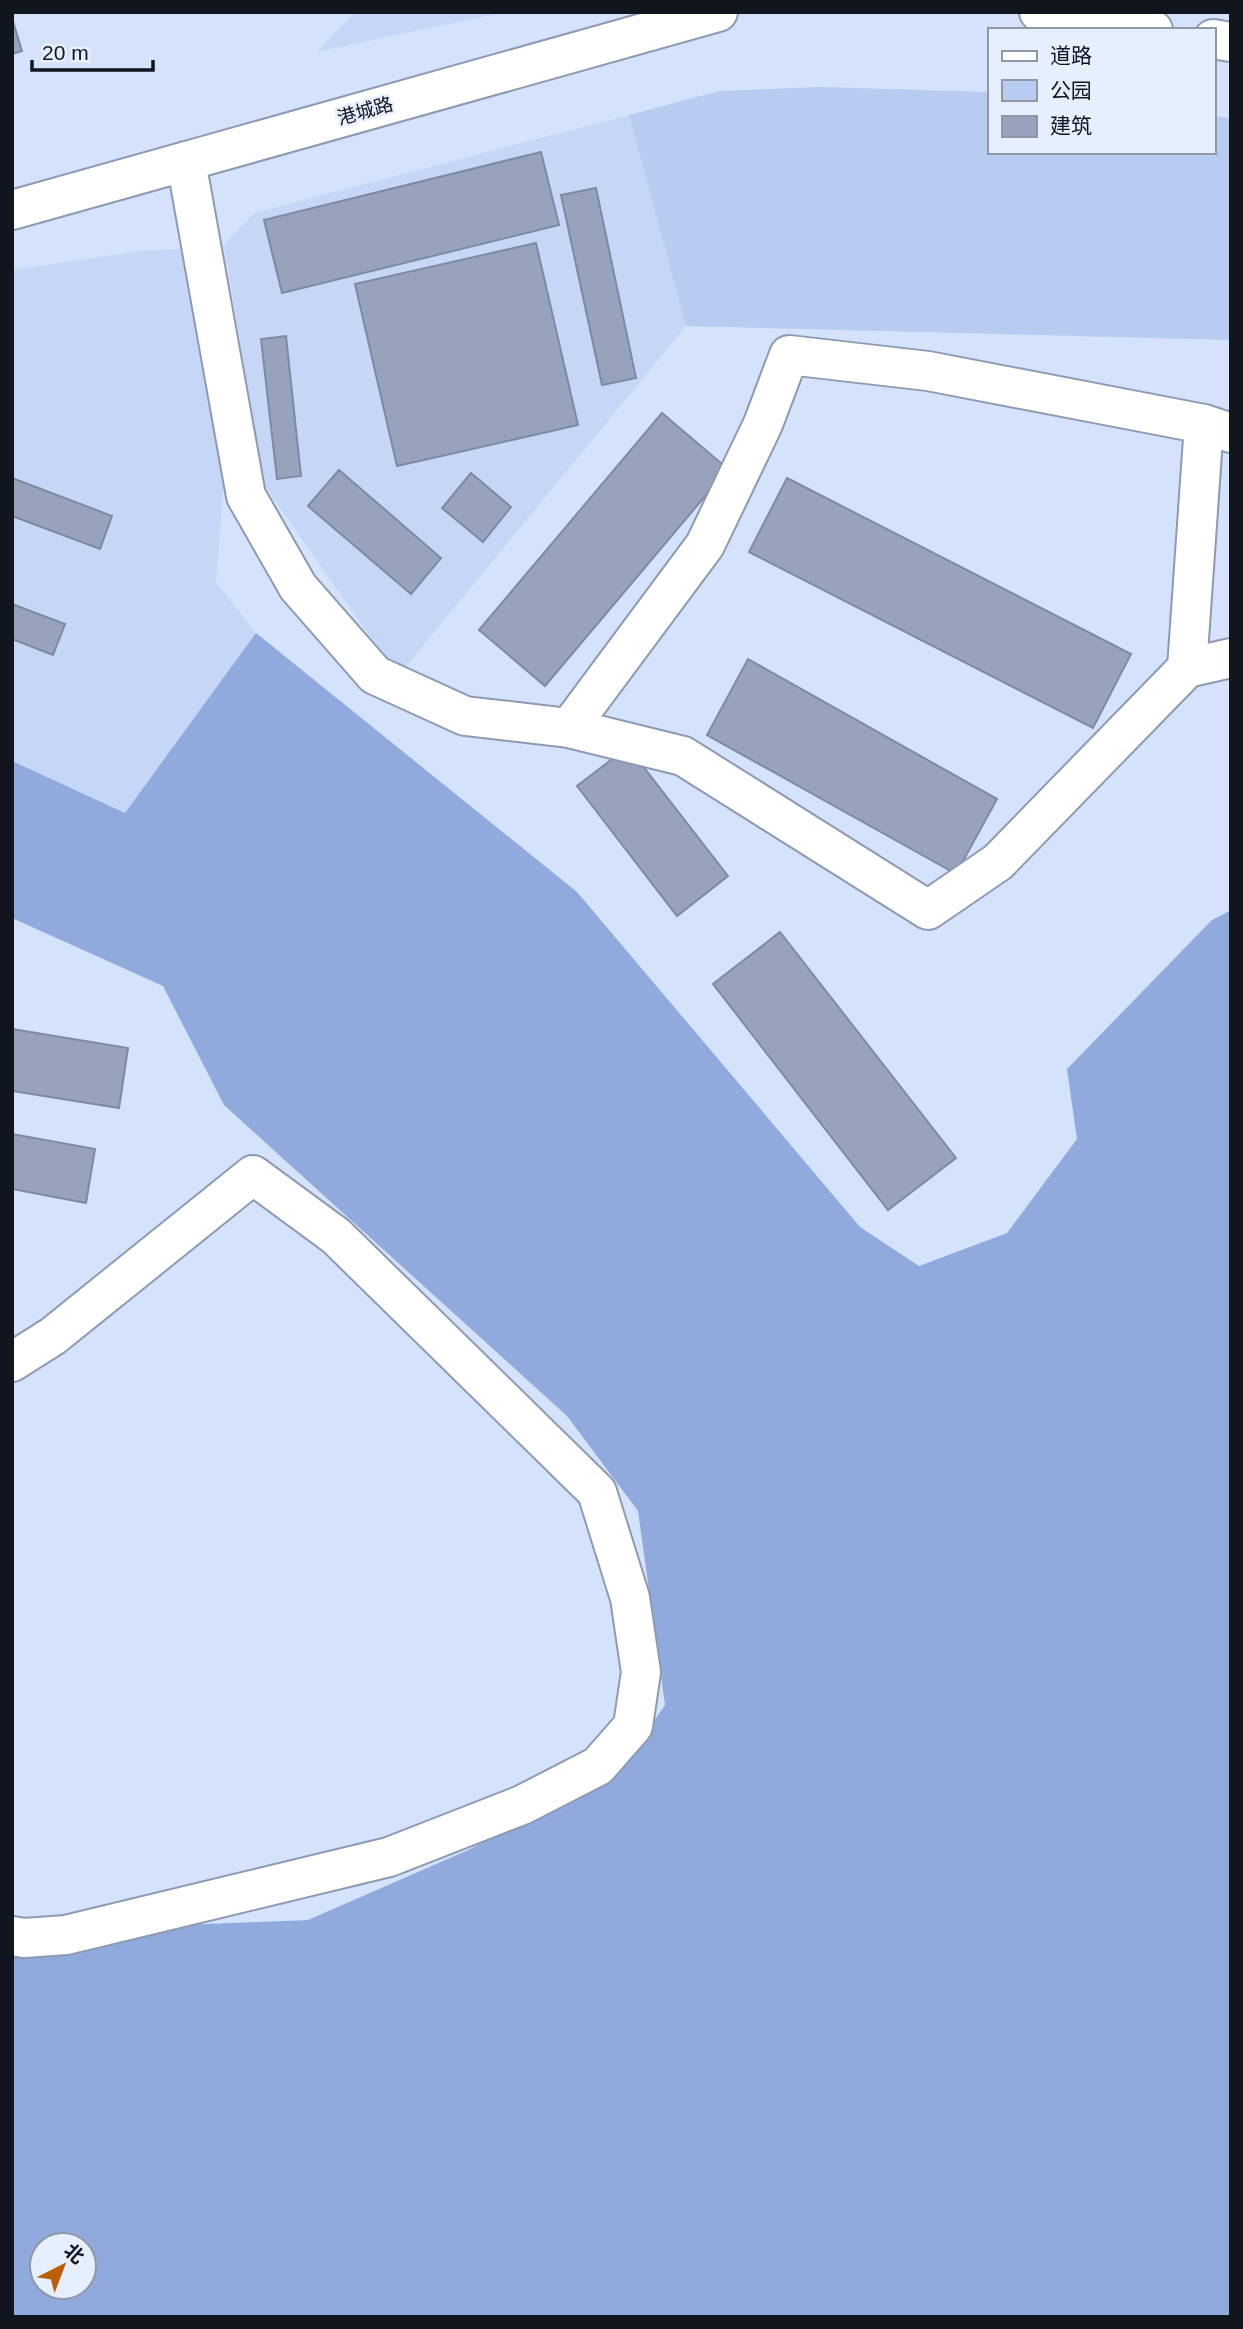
<svg xmlns="http://www.w3.org/2000/svg" width="1243" height="2329" font-family="Helvetica,'Noto Sans SC',sans-serif">
	<rect width="100%" height="100%" fill="#d4e2fb"/>
	<!-- built -->
	<path fill="#c6d6f6" d="M 355,12 L 505,12 L 316,52 Z
		M 629,115 L 686,326 L 398,676 L 264,485 L 224,245 L 254,213 Z
		M 186,249 L 224,484 L 216,582 L 256,633 L 125,814 L 12,761 L 12,270 L 148,250 Z"/>
	<!-- green -->
	<path fill="#b8cbf0" d="M 820,87 L 989,92 L 989,152 L 1213,152 L 1213,116 L 1231,118 L 1231,340 L 686,326 L 629,115 L 719,91 Z"/>
	<!-- forest -->
	<path fill="#90aadd" fill-rule="evenodd" d="M 256,633 L 577,892 L 860,1227 L 919,1266 L 1007,1233 L 1077,1139 L 1067,1069 L 1212,920 L 1231,910 L 1231,2317 L 12,2317 L 12,1932 L 308,1920 L 466,1851 L 618,1773 L 665,1705 L 638,1511 L 567,1416 L 224,1105 L 163,986 L 12,918 L 12,761 L 125,813 ZM 42,2245 L 84,2245 L 84,2287 L 42,2287 Z"/>
	<!-- building -->
	<path fill="#97a3bc" stroke="#7e8aa1" stroke-width="2" d="M 12,18 L 22,51 L 12,54 Z
		M 541,152 L 559,225 L 282,293 L 264,220 Z
		M 596,188 L 636,378 L 602,385 L 561,195 Z
		M 536,243 L 578,425 L 397,466 L 355,284 Z
		M 286,336 L 301,476 L 277,479 L 261,339 Z
		M 662,413 L 728,469 L 545,686 L 479,630 Z
		M 339,470 L 441,558 L 411,594 L 308,506 Z
		M 471,473 L 511,507 L 483,542 L 442,508 Z
		M 12,478 L 112,516 L 100,549 L 12,516 Z
		M 787,478 L 1131,654 L 1093,728 L 749,552 Z
		M 12,604 L 65,624 L 53,655 L 12,639 Z
		M 748,659 L 997,799 L 956,874 L 707,735 Z
		M 628,747 L 728,876 L 677,916 L 577,786 Z
		M 780,932 L 956,1158 L 888,1210 L 713,984 Z
		M 12,1029 L 128,1048 L 119,1108 L 12,1091 Z
		M 12,1134 L 95,1149 L 86,1203 L 12,1189 Z"/>
	<g fill="none" stroke-linecap="round" stroke-linejoin="round">
		<defs>
			<path id="minor" d="M 1039,12 L 1153,30
				M 1213,39 L 1231,42
				M 186,161 L 246,496 L 298,587 L 375,675 L 465,716 L 569,728 L 683,756 L 928,910 L 998,862 L 1187,668 L 1231,658
				M 12,210 L 718,12
				M 1187,668 L 1204,424
				M 569,728 L 705,545 L 763,424 L 789,355 L 928,371 L 1204,424 L 1231,433
				M 12,1362 L 53,1336 L 253,1175 L 336,1236 L 597,1492 L 630,1598 L 641,1672 L 633,1726 L 598,1766 L 522,1805 L 389,1857 L 66,1935 L 24,1938 L 12,1936"/>
		</defs>
		<!-- minor casing -->
		<use href="#minor" stroke="#8e9ab2" stroke-width="42"/>
		<!-- minor -->
		<use href="#minor" stroke="#fff" stroke-width="38"/>
	</g>
	<g text-anchor="middle" dominant-baseline="central" stroke-width="5" stroke-linejoin="round" paint-order="stroke">
		<!-- street labels -->
		<g font-size="19" fill="#11151e" stroke="#e6effe">
			<text transform="translate(365 111) rotate(-16)">港城路</text>
		</g>
	</g>
	<!-- border -->
	<rect width="1243" height="2329" fill="none" stroke="#11151e" stroke-width="28"/>
	<!-- legend -->
	<rect x="988" y="28" width="228" height="126" fill="#e6effe" stroke="#9198a4" stroke-width="2"/>
	<rect x="1002" y="51" width="35" height="10" fill="#ffffff" stroke="#9198a4" stroke-width="2"/>
	<text x="1050" y="63" font-size="21" fill="#11151e">道路</text>
	<rect x="1002" y="80" width="35" height="21" fill="#b8cbf0" stroke="#9198a4" stroke-width="2"/>
	<text x="1050" y="98" font-size="21" fill="#11151e">公园</text>
	<rect x="1002" y="116" width="35" height="21" fill="#97a3bc" stroke="#9198a4" stroke-width="2"/>
	<text x="1050" y="133" font-size="21" fill="#11151e">建筑</text>
	<!-- north arrow -->
	<g transform="translate(63 2266) rotate(42)"><circle r="33" fill="#e6effe" stroke="#9198a4" stroke-width="2"/>
	<path d="M0-5L12 26L0 18L-12 26Z" fill="#bb5f09"/>
	<text y="-10" font-size="19" font-weight="bold" text-anchor="middle" fill="#11151e">北</text>
	</g>
	<!-- scale -->
	<path d="M32 60v10h121v-10" fill="none" stroke="#11151e" stroke-width="3.5"/>
	<text x="42" y="60" font-size="21" fill="#11151e" stroke="#e6effe" stroke-width="5" paint-order="stroke">20 m</text>
</svg>
